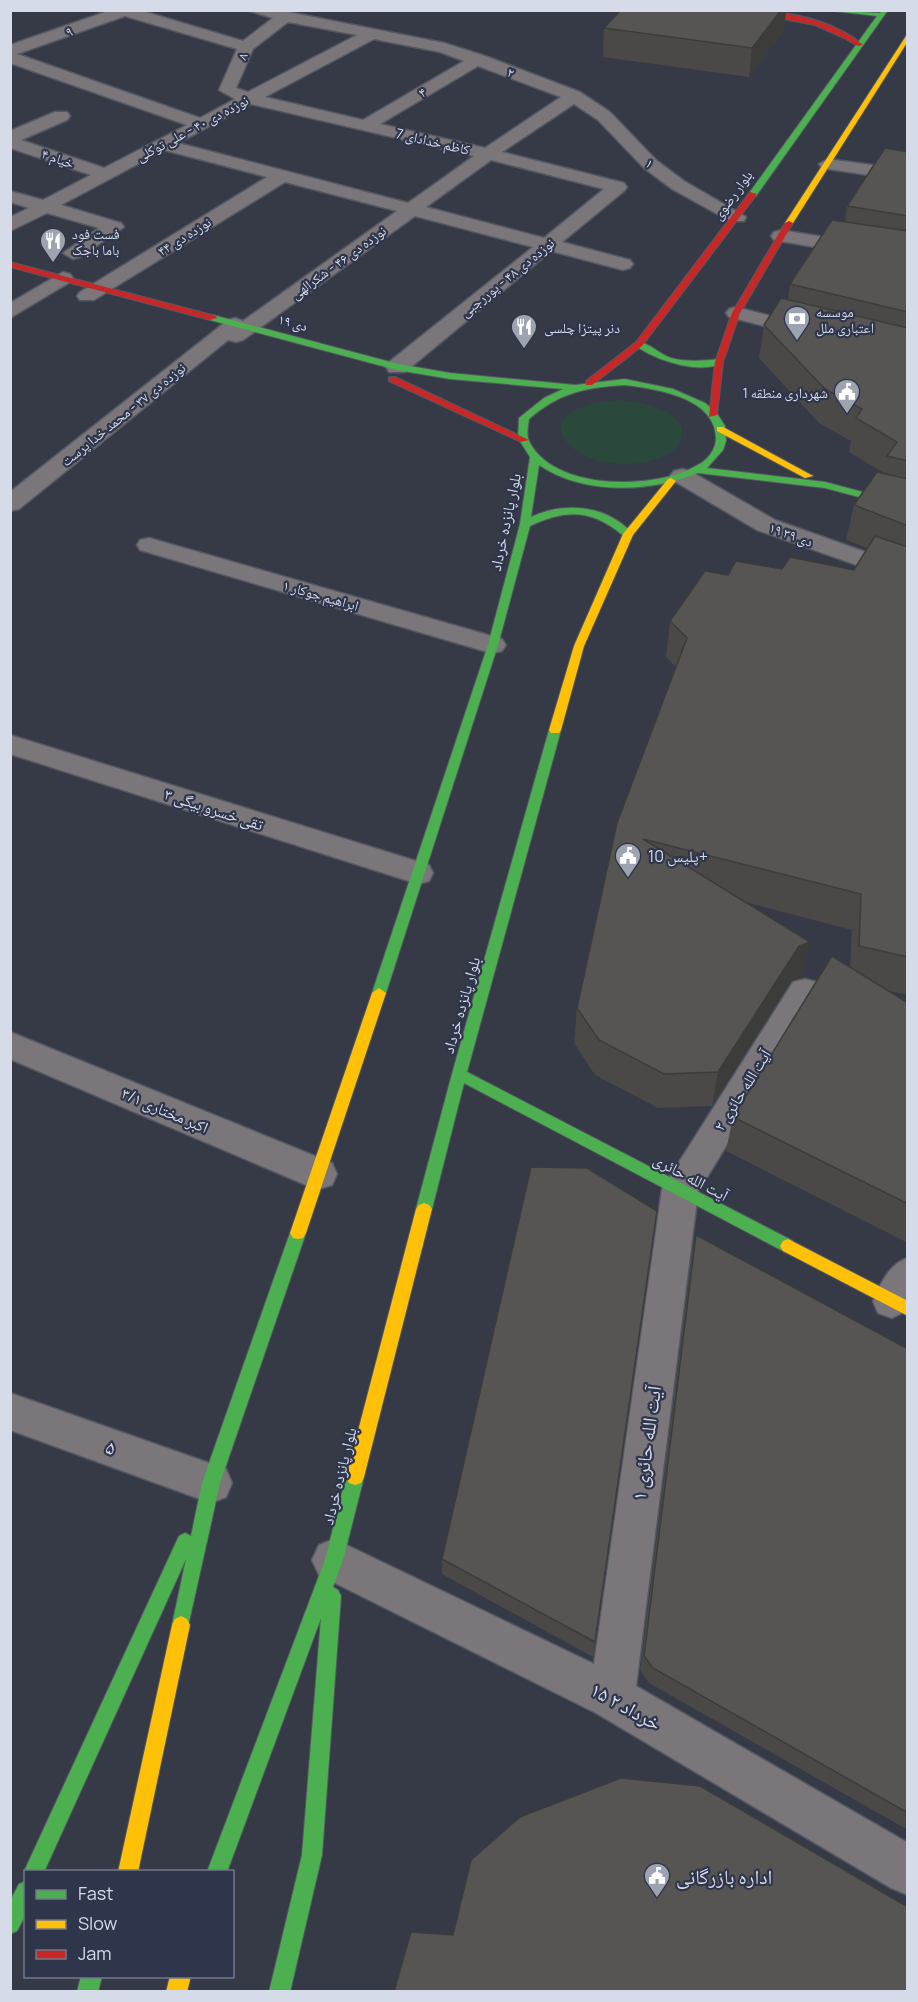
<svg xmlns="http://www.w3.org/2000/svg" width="918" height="2002" font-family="Manrope,'Noto Naskh Arabic',sans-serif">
	<rect width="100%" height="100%" fill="#353a46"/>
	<!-- green -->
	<path fill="#2b483c" d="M 620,400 C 639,402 686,409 682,436 C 681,447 669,454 660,458 C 582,487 503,407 620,400 Z"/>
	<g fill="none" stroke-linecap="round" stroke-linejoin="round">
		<defs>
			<path id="street" d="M 111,10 L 139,10 L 243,41 L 273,18 L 246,10 L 278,10 L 444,43 L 485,56 L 580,92 L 610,112 L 656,160 L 684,181 L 746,217 L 744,221 L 730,221 L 672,189 L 644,168 L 598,120 L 574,104 L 502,152 L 624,183 L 627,187 L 624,191 L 562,242 L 630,260 L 633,264 L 630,268 L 623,270 L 551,251 L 405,372 L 389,372 L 386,367 L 389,362 L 533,247 L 415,216 L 243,340 L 236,342 L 228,340 L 19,509 L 10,511 L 10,492 L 228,320 L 235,318 L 243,321 L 397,211 L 285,182 L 94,300 L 80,300 L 77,296 L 80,292 L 267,177 L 164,150 L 61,205 L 121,223 L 124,227 L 80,257 L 73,259 L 63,253 L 99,228 L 47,213 L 10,231 L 10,217 L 29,208 L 10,202 L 10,191 L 43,200 L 91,175 L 10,148 L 10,131 L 55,112 L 67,112 L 70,116 L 67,120 L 21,140 L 104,168 L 187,125 L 10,63 L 10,45 ZM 125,16 L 237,49 L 219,90 L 235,99 L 200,118 L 17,54 ZM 288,22 L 357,35 L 248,92 L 236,88 L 253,49 ZM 374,39 L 440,52 L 464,61 L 363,120 L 265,97 ZM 478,66 L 561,97 L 485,148 L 380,124 ZM 251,104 L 474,156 L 408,203 L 178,143 ZM 491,160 L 604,189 L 544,238 L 426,207 Z
				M 828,159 L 908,170 L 908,181 L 822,168 L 819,164 Z
				M 781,230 L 908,251 L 908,263 L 774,240 L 771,236 L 774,232 Z
				M 63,272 L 70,274 L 73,278 L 70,282 L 10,318 L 10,303 Z
				M 736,307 L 817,328 L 820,332 L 817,336 L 810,338 L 729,317 L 726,313 L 729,309 Z
				M 682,469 L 690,471 L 775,520 L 908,567 L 908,583 L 757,530 L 674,481 L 670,476 L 674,471 Z
				M 149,538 L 502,639 L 506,645 L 502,651 L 493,653 L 484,651 L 140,550 L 137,545 L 140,540 Z
				M 10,735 L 429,865 L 433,873 L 429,881 L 418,884 L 10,754 Z
				M 805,979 L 817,982 L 821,991 L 698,1192 L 636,1686 L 908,1843 L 908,1895 L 891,1888 L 596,1713 L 319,1575 L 312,1560 L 319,1545 L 334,1539 L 594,1664 L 662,1189 L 793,982 Z
				M 10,1032 L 332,1163 L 337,1174 L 332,1185 L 319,1189 L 306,1185 L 10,1059 Z
				M 908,1258 L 908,1310 L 892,1318 L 878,1313 L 873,1301 C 881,1283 889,1264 908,1258 Z
				M 10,1393 L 226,1469 L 232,1483 L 226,1497 L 211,1503 L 10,1430 Z"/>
			<path id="fast" d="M 825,10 L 880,13 L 882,10 L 888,10 L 756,196 L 750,196 L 750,192 L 877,16 Z
				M 213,315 L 398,364 L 450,373 L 575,385 L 625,379 L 673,389 L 705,403 L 716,412 L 725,426 L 726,441 L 723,450 L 707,468 L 825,482 L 908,504 L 908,510 L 825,488 L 698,473 C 649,493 583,495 539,465 L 531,517 C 565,501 607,505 633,534 L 628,537 L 624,536 C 593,510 567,508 530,526 L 498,645 L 386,993 L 379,998 L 372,993 L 488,645 L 520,524 L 530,457 L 518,438 L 519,418 L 544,398 L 563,389 L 450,379 L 397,370 L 210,320 L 209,318 ZM 625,385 C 656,389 715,397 716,438 C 716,450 707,461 696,466 C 654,490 553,491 529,441 C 526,435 528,426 529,419 C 558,393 587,387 625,385 Z
				M 636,342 C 647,341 659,354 671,358 C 686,362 703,361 719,359 L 723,362 C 702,376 655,360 636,346 Z
				M 555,726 L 561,730 L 467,1072 L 793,1241 L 796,1246 L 793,1251 L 788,1253 L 783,1251 L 464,1083 L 432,1209 L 429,1213 L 424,1215 L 419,1213 L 416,1209 L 452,1074 L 549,730 Z
				M 298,1227 L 303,1228 L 306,1233 L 220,1483 L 187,1631 L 181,1634 L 175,1631 L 172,1625 L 186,1559 L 44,1872 L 26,1872 L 26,1876 L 24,1872 L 27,1865 L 179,1536 L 185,1533 L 191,1536 L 202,1483 L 290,1233 L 293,1228 Z
				M 355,1469 L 361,1471 L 364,1477 L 343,1560 L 333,1587 L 338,1590 L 341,1596 L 322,1855 L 290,1992 L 269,1992 L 302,1855 L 321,1618 L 227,1872 L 207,1872 L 325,1560 L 346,1477 L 349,1471 Z
				M 26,1881 L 26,1914 L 17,1931 L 10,1934 L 10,1901 L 19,1884 Z
				M 81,1976 L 102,1976 L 98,1992 L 77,1992 Z"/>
			<path id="slow" d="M 908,33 L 908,41 L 793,223 L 786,225 L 785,223 Z
				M 717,427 L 723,427 L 813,476 L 805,478 L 717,431 Z
				M 671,478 L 676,481 L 633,535 L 584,646 L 561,730 L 559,733 L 551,733 L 549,730 L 574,646 L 623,534 L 668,479 Z
				M 379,988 L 386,993 L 306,1233 L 303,1238 L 298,1239 L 293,1238 L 290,1233 L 372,993 Z
				M 424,1203 L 429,1205 L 432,1209 L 364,1477 L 361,1483 L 355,1485 L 349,1483 L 346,1477 L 416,1209 L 419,1205 Z
				M 788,1239 L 908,1301 L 908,1316 L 783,1251 L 780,1246 L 783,1241 Z
				M 181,1616 L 187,1619 L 190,1625 L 138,1872 L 118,1872 L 172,1625 L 175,1619 Z
				M 170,1976 L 191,1976 L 187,1992 L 166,1992 Z"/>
			<path id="jam" d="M 736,10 C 778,10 830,17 863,45 L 858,46 L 844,38 L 815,25 Z
				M 750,192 L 757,194 L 642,346 L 592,385 L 586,385 L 586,381 L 636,342 Z
				M 789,221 L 793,223 L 740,313 L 723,362 L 717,415 L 709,417 L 715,362 L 732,313 L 785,223 Z
				M 10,262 L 216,316 L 217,318 L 210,320 L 10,267 Z
				M 389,377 L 395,377 L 529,440 L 521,442 L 389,381 Z"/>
		</defs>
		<!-- street casing -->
		<use href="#street" stroke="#545862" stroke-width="3"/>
		<!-- fast casing -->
		<use href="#fast" stroke="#545862" stroke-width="2"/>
		<!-- slow casing -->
		<use href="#slow" stroke="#545862" stroke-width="2"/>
		<!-- jam casing -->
		<use href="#jam" stroke="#545862" stroke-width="2"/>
		<!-- street -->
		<use href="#street" fill="#7a7679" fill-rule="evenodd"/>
		<!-- fast -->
		<use href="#fast" fill="#4caf50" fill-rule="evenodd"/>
		<!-- slow -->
		<use href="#slow" fill="#ffc107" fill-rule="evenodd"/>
		<!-- jam -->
		<use href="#jam" fill="#c62828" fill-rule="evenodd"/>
	</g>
	<!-- wall -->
	<path fill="#4a4948" d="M 621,10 L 786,10 L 784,30 L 749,77 L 603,57 L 604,28 Z
		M 908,152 L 908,995 L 886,990 L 908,1003 L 908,1243 L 726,1151 L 733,1117 L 850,967 L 852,930 L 745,902 L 810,942 L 801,978 L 791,981 L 712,1106 L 658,1108 L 595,1075 L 574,1043 L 577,1008 L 676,667 L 666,657 L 670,621 L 728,575 L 782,569 L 854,570 L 867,548 L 846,540 L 854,505 L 884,473 L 849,452 L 851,441 L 819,423 L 759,358 L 764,325 L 788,300 L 790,284 L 845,222 L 847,206 Z
		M 696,1235 L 908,1349 L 908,1830 L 649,1683 L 640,1670 L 692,1254 Z
		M 442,1559 L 595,1642 L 593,1657 L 442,1574 Z"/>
	<!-- shaded-wall -->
	<path fill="#3c3c3b" d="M 781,10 L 786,10 L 784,30 L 749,77 L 752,48 Z
		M 810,942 L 801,978 L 791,981 L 712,1106 L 718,1072 L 799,946 Z"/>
	<!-- building -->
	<path fill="#565554" stroke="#3c3c3b" stroke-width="1.5" d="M 621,10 L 781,10 L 752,48 L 604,28 Z
		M 885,148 L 908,152 L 908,216 L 847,206 Z
		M 832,220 L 908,231 L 908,312 L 790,284 Z
		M 781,298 L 908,328 L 908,461 L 887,456 L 897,442 L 856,418 L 862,409 L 825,389 L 764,325 Z
		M 877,472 L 908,479 L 908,526 L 854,505 Z
		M 875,536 L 908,547 L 908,957 L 859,946 L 861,894 L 643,839 L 810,942 L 799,946 L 718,1072 L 664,1074 L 599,1040 L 577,1008 L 617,823 L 687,638 L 670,621 L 705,571 L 728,575 L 736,561 L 782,569 L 790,557 L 854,570 Z
		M 832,956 L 908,1003 L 908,1204 L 733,1117 Z
		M 531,1167 L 587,1168 L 657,1211 L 595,1642 L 442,1559 Z
		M 696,1235 L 908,1349 L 908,1813 L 653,1668 L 644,1656 Z
		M 621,1778 L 700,1786 L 908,1907 L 908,1992 L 394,1992 L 411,1932 L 453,1935 L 471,1860 L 520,1817 Z"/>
	<!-- icons -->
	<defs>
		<symbol id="restaurant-pin" viewBox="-11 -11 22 30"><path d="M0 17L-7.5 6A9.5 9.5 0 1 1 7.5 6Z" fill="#9ea3b0" stroke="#2f364c"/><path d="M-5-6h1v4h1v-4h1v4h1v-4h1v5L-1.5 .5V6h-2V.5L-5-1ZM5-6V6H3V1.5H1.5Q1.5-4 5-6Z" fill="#fff"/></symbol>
		<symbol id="bank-pin" viewBox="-11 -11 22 30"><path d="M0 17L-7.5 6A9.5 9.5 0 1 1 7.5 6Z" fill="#9ea3b0" stroke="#2f364c"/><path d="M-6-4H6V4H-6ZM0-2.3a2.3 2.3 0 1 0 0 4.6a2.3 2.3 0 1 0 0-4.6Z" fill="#fff"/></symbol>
		<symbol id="civic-pin" viewBox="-11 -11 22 30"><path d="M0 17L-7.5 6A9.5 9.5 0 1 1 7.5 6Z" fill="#9ea3b0" stroke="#2f364c"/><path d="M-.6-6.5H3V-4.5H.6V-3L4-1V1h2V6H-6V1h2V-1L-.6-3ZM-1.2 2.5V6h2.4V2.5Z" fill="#fff"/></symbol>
	</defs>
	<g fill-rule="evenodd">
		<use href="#restaurant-pin" x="38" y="226" width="30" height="40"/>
		<use href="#bank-pin" x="782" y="304" width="30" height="40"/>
		<use href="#restaurant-pin" x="509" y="312" width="30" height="40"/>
		<use href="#civic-pin" x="832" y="377" width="30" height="40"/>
		<use href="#civic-pin" x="613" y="841" width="30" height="40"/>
		<use href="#civic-pin" x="642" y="1861" width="30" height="40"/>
	</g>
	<g text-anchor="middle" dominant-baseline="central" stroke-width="4.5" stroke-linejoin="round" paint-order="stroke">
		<!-- far-street labels -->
		<g font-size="14" fill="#d6dbe9" stroke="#2f364c">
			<text transform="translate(69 31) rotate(-19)">۹</text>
			<text transform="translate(242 56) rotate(-67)">۸</text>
			<text transform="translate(511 72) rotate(21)">۲</text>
			<text transform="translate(422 92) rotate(-30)">۴</text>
			<text transform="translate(192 128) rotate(-28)">نوزده دی ۴۰ - علی توکلی</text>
			<text transform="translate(433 141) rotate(13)">7 کاظم خدادای</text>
			<text transform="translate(58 158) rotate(19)">۴ خیام</text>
			<text transform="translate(650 163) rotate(41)">۱</text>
			<text transform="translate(732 195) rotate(-54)">بلوار رضوی</text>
			<text transform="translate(184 236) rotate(-32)">نوزده دی ۴۴</text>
			<text transform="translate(338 262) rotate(-36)">نوزده دی ۴۶ - شکرالهی</text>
			<text transform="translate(507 277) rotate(-39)">نوزده دی ۴۸ - پوررجبی</text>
			<text transform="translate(293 322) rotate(15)">۱۹ دی</text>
			<text transform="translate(123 414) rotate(-39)">نوزده دی ۳۷ - محمد خدا پرست</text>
			<text transform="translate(791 534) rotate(20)">۱۹ دی ۳۹</text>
			<text transform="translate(321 595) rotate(16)">۱ ابراهیم جوکار</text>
		</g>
		<!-- far-poi labels -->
		<g font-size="14" fill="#d6dbe9" stroke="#2f364c" text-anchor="start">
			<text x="72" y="233">فست فود<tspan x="72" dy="16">باما باجک</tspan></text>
			<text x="816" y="311">موسسه<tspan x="816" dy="16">اعتباری ملل</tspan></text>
			<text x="544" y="327">دنر پیتزا چلسی</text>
			<text x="828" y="392" text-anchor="end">شهرداری منطقه 1</text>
		</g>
		<!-- street labels -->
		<g font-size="16" fill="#d6dbe9" stroke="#2f364c">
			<text transform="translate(505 522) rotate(-78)">بلوار پانزده خرداد</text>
			<text transform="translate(214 809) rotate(18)">۳ تقی خسرو بیگی</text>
			<text transform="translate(461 1005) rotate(-74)">بلوار پانزده خرداد</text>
			<text transform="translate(742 1090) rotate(-58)">آیت الله حائری ۲</text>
			<text transform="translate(165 1110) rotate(23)">۳/۱ اکبر مختاری</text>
			<text transform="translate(691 1177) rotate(28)">آیت الله حائری</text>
			<text transform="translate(339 1476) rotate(-76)">بلوار پانزده خرداد</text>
		</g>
		<!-- poi labels -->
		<g font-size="16" fill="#d6dbe9" stroke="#2f364c" text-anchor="start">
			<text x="648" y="856">پلیس 10+</text>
		</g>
		<!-- near-street labels -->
		<g font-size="20" fill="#d6dbe9" stroke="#2f364c">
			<text transform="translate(646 1443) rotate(-82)">آیت الله حائری ۱</text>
			<text transform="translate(111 1447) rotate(20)">۵</text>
			<text transform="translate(626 1706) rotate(29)">۱۵ خرداد ۲</text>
		</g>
		<!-- near-poi labels -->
		<g font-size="20" fill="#d6dbe9" stroke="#2f364c" text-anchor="start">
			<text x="676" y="1876">اداره بازرگانی</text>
		</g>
	</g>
	<!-- border -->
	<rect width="918" height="2002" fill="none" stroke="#d6dbe9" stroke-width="24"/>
	<!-- legend -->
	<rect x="24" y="1870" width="210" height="108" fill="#2f364c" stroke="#72788b" stroke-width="1.5"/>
	<rect x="36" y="1890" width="30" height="9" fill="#4caf50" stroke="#72788b" stroke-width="1.5"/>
	<text x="78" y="1900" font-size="18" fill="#d6dbe9">Fast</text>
	<rect x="36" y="1920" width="30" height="9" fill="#ffc107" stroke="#72788b" stroke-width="1.5"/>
	<text x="78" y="1930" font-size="18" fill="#d6dbe9">Slow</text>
	<rect x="36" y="1950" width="30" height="9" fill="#c62828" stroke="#72788b" stroke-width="1.5"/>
	<text x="78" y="1960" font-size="18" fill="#d6dbe9">Jam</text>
</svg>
